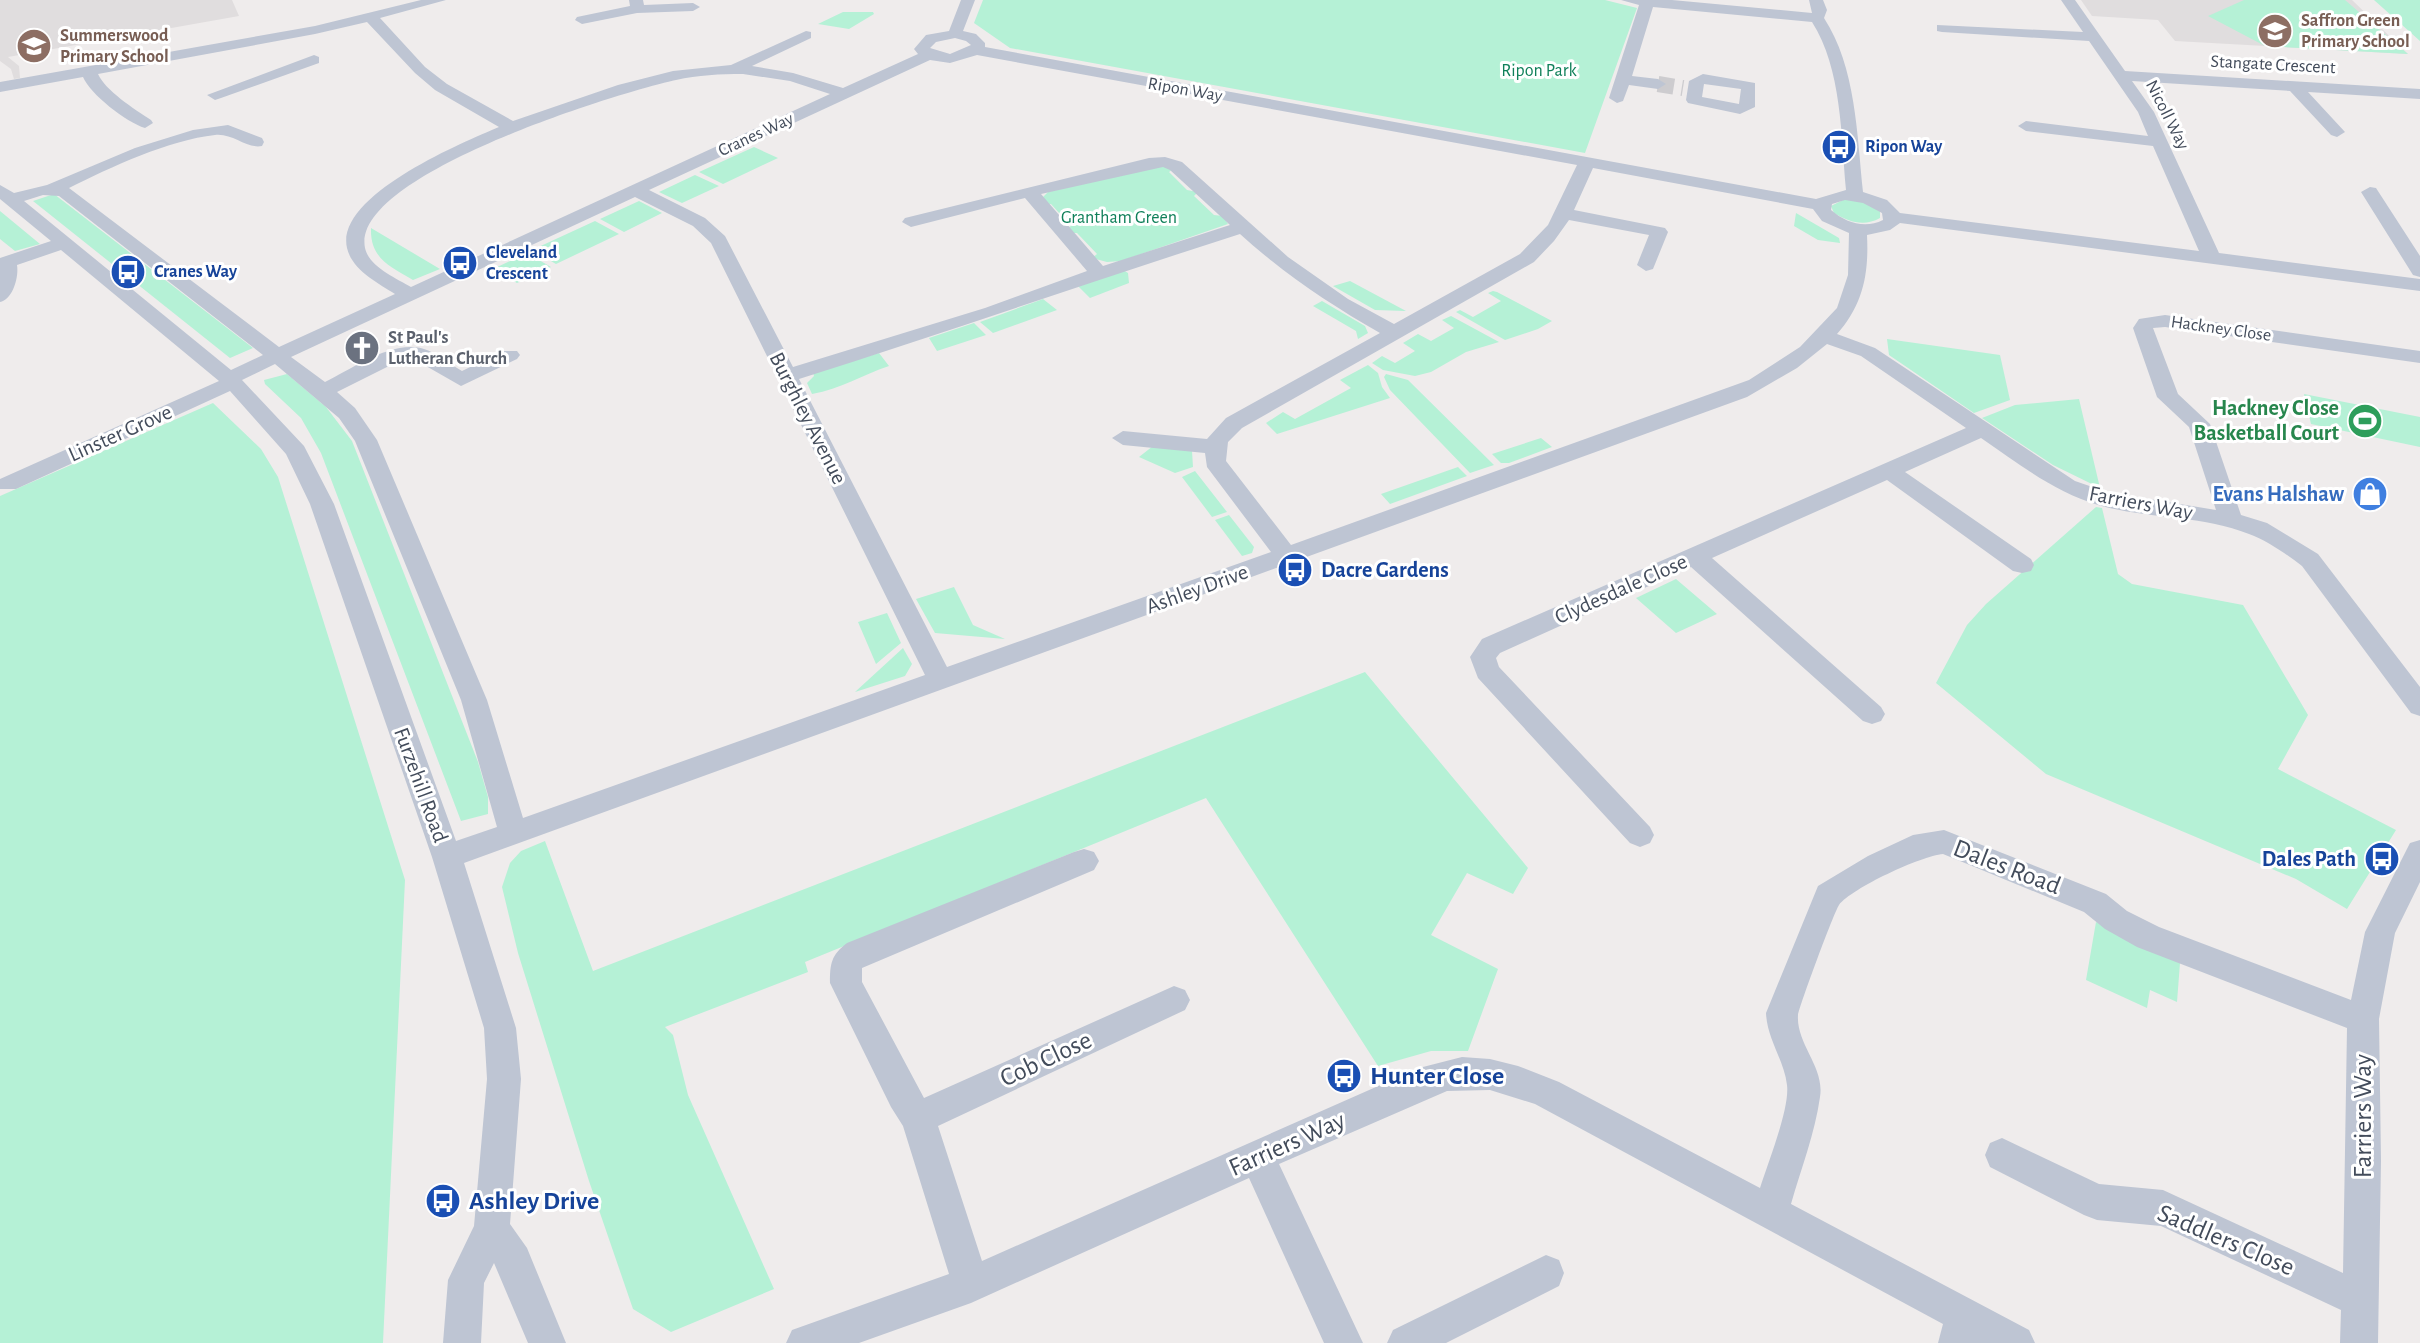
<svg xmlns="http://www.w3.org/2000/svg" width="2420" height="1343" font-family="'Alegreya Sans',sans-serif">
	<rect width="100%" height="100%" fill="#efecec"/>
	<!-- education -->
	<path fill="#e0ddde" d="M 0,0 L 232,0 L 239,16 L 8,57 L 19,66 L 20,78 L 14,79 L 11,69 L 0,61 Z
		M 2081,0 L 2352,0 L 2408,54 L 2175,41 L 2158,20 L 2092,16 Z"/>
	<!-- green -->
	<path fill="#b5f1d6" d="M 983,0 L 1605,0 L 1637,8 L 1585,153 L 1010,48 L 974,23 Z
		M 2244,0 L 2345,0 L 2408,54 L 2265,46 L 2208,16 Z
		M 2374,0 L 2420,0 L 2420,41 Z
		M 843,12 L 873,12 L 874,14 L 849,29 L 818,24 Z
		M 754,147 L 778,158 L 723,184 L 699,172 Z
		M 1162,165 L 1173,169 L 1169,172 L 1187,190 L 1198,192 L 1194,196 L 1214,215 L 1223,216 L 1228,224 L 1121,261 L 1107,262 L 1092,258 L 1097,254 L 1077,233 L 1069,233 L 1066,229 L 1071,226 L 1051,204 L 1044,205 L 1042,198 L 1048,192 Z
		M 695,175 L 719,186 L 682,203 L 659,192 Z
		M 54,194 L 253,348 L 230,358 L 33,201 Z
		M 1845,199 L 1861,201 L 1880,211 L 1880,218 C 1864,227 1849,222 1834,213 L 1831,206 Z
		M 639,201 L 662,213 L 624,232 L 600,219 Z
		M 0,211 L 40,244 L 15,251 L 0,239 Z
		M 1796,213 L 1839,238 L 1840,243 L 1818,240 L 1794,226 Z
		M 595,221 L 619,234 L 556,264 L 532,250 Z
		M 371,228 L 440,269 L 413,280 C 389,266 370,258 371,228 Z
		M 527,253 L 551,267 L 517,283 L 493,269 Z
		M 1123,270 L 1128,273 L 1129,283 L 1090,298 L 1078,286 Z
		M 1350,281 L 1406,311 L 1375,310 L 1333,286 Z
		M 1493,291 L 1497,292 L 1552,321 L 1538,329 L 1505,340 L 1456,312 L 1460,310 L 1473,317 L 1501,301 L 1488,293 Z
		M 1043,299 L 1057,310 L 993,333 L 980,322 Z
		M 1322,301 L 1365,326 L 1368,333 L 1358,339 L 1356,331 L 1313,306 Z
		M 1451,316 L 1499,342 L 1466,352 L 1431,372 L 1415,376 L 1383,370 L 1372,363 L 1382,356 L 1395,363 L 1415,351 L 1403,343 L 1418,334 L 1431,341 L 1454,328 L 1442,320 Z
		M 974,323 L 986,335 L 937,351 L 929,338 Z
		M 1887,339 L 2000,355 L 2010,400 L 1974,413 L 1889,355 Z
		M 879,353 L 889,366 C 862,375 841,389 812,394 L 807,383 L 814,376 L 813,372 Z
		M 1368,365 L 1378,373 L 1382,387 L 1390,398 L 1277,434 L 1266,423 L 1283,412 L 1295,419 L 1351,388 L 1340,380 Z
		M 287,374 L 326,407 L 352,441 L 478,762 L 488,797 L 488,814 L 461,821 L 321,453 L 301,418 L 265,384 L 264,380 Z
		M 1386,374 L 1408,380 L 1494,465 L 1470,473 L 1390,390 L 1384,377 Z
		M 2304,394 L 2420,417 L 2420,447 L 2311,424 Z
		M 2079,399 L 2100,488 L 2053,465 L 1982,418 L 2015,405 Z
		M 213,403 L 261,449 L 278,477 L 405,880 L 383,1343 L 0,1343 L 0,496 Z
		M 1541,438 L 1552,447 L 1509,463 L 1501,463 L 1492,454 Z
		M 1153,446 L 1192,451 L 1193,467 L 1175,473 L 1139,457 Z
		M 1458,467 L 1467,476 L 1390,504 L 1381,494 Z
		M 1195,471 L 1227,512 L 1212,517 L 1182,477 Z
		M 2096,507 L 2102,508 L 2118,574 L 2132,584 L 2243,605 L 2308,715 L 2278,769 L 2396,830 L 2347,909 L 2296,879 L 2046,774 L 1936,683 L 1967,625 L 1986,604 Z
		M 1229,515 L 1254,547 L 1252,553 L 1242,556 L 1215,520 Z
		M 1676,579 L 1717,614 L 1676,633 L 1636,598 Z
		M 954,587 L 973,625 L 1005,639 L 935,633 L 916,599 Z
		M 887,613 L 901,643 L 876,664 L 858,622 Z
		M 903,648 L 912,664 L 905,676 L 855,692 Z
		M 1365,672 L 1528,868 L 1513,894 L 1467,873 L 1431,935 L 1498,969 L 1468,1051 L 1431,1051 L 1378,1066 L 1206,798 L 805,962 L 808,972 L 665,1027 L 673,1035 L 688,1095 L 774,1289 L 671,1332 L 633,1309 L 589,1181 L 518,953 L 502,887 L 510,863 L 521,851 L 545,841 L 593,971 Z
		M 2096,922 L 2180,963 L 2177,1002 L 2150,990 L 2147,1008 L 2086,980 Z"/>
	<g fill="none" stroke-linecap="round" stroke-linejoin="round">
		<!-- minor-tunnel -->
		<path stroke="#cdcccf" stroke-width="16" stroke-dasharray="16 8" stroke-linecap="butt" d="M 1658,84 L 1683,88"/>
		<!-- minor -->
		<path fill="#bec5d3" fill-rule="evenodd" d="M 421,0 L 446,0 L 380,18 L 425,67 L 447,84 L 513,121 L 618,85 L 673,71 L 731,65 L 806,31 L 811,32 L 811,38 L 752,66 L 793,73 L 843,88 L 918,54 L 914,49 L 926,35 L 949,31 L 961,0 L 975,0 L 963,31 L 976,34 L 985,43 L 985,47 L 1816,199 L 1846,190 C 1841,136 1842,69 1812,22 L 1653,7 L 1632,76 L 1658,79 L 1666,84 L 1658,89 L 1629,85 L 1623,101 L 1617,103 L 1609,98 L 1639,5 L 1621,0 L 1672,0 L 1812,13 L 1809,0 L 1823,0 L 1827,10 L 1824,18 C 1856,67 1857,135 1863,192 L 1887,200 L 1900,213 L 2199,251 L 2153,146 L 2026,131 L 2018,126 L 2026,121 L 2148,136 L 2138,112 L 2089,41 L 1942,32 L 1937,31 L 1937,25 L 2083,32 L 2061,0 L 2075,0 L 2125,71 L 2420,89 L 2420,99 L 2308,92 L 2345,132 L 2337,137 L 2331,135 L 2290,91 L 2132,81 L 2154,112 L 2219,253 L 2420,279 L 2420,291 L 1900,223 L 1890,230 L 1867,235 C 1869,274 1863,305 1837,334 L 1875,348 L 2075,481 L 2107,492 L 2216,510 L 2189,427 L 2157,397 L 2133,328 L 2139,319 L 2165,315 L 2420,351 L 2420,363 L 2165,327 L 2153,328 L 2178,394 L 2210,424 L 2241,515 L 2267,523 L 2318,554 L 2420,687 L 2420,716 L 2411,713 L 2302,566 C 2286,554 2268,541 2249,534 C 2201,515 2147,519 2098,505 C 2054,492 2019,464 1981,438 L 1905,472 L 2031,559 L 2034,565 L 2031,571 L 2022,573 L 2013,571 L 1887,480 L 1712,558 L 1881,707 L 1885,714 L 1881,721 L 1872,724 L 1863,721 L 1691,567 L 1500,653 L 1496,658 L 1499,667 L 1650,827 L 1654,835 L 1650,843 L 1640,847 L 1630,843 L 1478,678 L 1470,657 L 1482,639 L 1966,428 L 1861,356 L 1827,344 L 1797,368 L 1747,397 L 464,863 L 516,1028 L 521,1079 L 510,1224 L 527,1248 L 566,1343 L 528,1343 L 494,1263 L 484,1283 L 481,1343 L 443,1343 L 448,1280 L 474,1226 L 487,1079 L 484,1028 L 432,857 L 310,504 L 286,454 L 230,391 L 16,489 L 0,489 L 0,479 L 219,381 L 61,250 L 17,265 C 19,277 13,299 0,302 L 0,258 L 51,241 L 0,199 L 0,185 L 14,193 L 47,185 L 135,148 L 193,130 L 228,125 L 262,138 L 264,142 L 262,146 C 246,149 233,133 215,135 C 169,140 111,167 69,188 L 279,347 L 395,294 C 378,283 352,270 347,248 C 335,196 461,143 499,127 L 435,90 L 415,73 L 367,22 L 315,34 L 98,74 C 105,90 134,109 151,120 L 153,123 L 145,128 C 126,122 90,94 83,77 L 0,92 L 0,82 L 315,26 ZM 955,38 L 966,41 L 971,45 L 950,54 L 930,48 L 936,42 ZM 977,55 L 1577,165 L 1548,225 L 1520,254 L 1394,324 L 1348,299 L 1288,257 L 1182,162 L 1165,157 L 1149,158 L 905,218 L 902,222 L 911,227 L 1025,198 L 1087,271 L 985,308 L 793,367 L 725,236 L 705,218 L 649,190 L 930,60 L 950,63 ZM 743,74 L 790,81 L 830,94 L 411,287 C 396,278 369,267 365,248 C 350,175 620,92 676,80 C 698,75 720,74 743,74 ZM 1163,167 L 1170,170 L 1230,225 L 1103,266 L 1041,194 ZM 1593,168 L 1813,209 L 1822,221 L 1849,233 L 1848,275 L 1837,308 L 1800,347 L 1749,380 L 1291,545 L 1226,461 L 1228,442 L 1242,428 L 1534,262 L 1554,241 L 1569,220 L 1649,235 L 1637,265 L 1646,271 L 1653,269 L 1668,232 L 1665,228 L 1574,210 ZM 43,195 L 59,196 L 263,355 L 231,370 L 24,201 ZM 635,197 L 693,226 L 711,243 L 925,675 L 523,818 L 487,700 L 377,440 L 355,408 L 337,392 L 397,362 L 412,358 L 461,386 L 517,359 L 520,355 L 517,351 L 503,351 L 462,371 C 450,364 437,353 424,349 C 393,339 352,369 325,382 L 291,357 ZM 1845,200 L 1863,203 L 1882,213 L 1883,220 C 1865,229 1846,223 1831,210 L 1832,204 ZM 1240,234 C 1283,273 1329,304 1380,333 L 1226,418 L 1207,439 L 1123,431 L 1112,438 L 1123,445 L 1205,453 L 1207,467 L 1271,552 L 947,667 L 799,379 C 947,332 1093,281 1240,234 ZM 275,364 L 339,418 L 355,441 L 461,700 L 497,827 L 456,841 L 334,504 L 304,446 L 242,380 Z
			M 629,0 L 643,0 L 644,5 L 693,3 L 700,7 L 693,11 L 637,13 L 582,24 L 575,20 L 577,17 L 630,6 Z
			M 314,55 L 319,57 L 319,63 L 221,98 L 215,100 L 207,95 Z
			M 1703,74 L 1755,83 L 1755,107 L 1740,114 L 1688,103 L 1686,100 L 1689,81 ZM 1704,84 L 1741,89 L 1739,104 L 1702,97 Z
			M 2370,187 L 2376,188 L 2420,256 L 2420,277 L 2413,275 L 2361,192 Z
			M 1944,830 L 2106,894 L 2127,911 L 2159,927 L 2351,1000 L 2365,932 L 2410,843 L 2420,840 L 2420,882 L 2395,933 L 2379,1019 L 2381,1161 L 2378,1343 L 2340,1343 L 2341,1310 L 2161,1226 L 2097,1220 L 2084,1215 L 1990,1167 L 1985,1155 L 1990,1143 L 2002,1138 L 2099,1184 L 2163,1190 L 2343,1273 L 2347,1028 L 2137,947 L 2105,929 L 2084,912 L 1943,854 C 1921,856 1852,888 1839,905 C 1834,912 1799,1007 1798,1015 C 1796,1044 1825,1067 1820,1097 C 1815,1133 1801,1169 1791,1204 L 2029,1330 L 2035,1343 L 1938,1343 L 1943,1324 L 1535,1104 L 1490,1090 L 1447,1091 L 1279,1164 L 1363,1343 L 1324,1343 L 1249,1178 L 971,1303 L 859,1343 L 786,1343 L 792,1330 L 949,1274 L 903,1126 L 891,1107 L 830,983 C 830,964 831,955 847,943 L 1074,852 L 1084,849 L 1094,852 L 1099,861 L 1094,870 L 862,968 L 862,982 L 924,1098 L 1174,986 L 1185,990 L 1190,1000 L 1185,1010 L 938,1126 L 982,1261 L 1419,1068 L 1462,1057 L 1490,1059 L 1518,1066 L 1559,1082 L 1760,1188 C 1768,1163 1790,1108 1787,1085 C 1784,1060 1767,1039 1766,1013 L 1818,886 L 1868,856 L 1913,835 Z
			M 1546,1255 L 1559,1260 L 1564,1273 L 1559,1286 L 1446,1343 L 1387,1343 L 1393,1330 Z"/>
	</g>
	<!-- icons -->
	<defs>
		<symbol id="school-disc" viewBox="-11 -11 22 22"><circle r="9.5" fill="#8d6e63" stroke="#fff"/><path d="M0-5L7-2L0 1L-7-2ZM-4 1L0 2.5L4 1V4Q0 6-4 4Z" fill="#fff"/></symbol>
		<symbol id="bus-disc" viewBox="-11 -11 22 22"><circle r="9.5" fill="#1a4fb4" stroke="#fff"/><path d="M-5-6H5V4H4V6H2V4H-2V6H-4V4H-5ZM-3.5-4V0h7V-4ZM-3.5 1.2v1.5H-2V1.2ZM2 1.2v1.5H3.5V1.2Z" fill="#fff"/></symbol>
		<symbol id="church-disc" viewBox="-11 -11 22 22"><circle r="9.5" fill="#6b7280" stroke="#fff"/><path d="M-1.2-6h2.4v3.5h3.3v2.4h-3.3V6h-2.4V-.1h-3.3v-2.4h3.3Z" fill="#fff"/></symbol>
		<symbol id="stadium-disc" viewBox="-11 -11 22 22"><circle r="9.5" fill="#2e9e5b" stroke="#fff"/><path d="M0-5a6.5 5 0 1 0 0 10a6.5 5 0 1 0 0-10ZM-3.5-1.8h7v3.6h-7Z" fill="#fff"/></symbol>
		<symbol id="shop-disc" viewBox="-11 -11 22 22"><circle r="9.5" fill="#3f7fe0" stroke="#fff"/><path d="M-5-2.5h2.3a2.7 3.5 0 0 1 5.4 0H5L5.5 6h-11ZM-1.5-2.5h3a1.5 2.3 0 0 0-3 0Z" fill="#fff"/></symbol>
	</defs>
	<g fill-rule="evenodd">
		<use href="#school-disc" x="2255" y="11" width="40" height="40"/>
		<use href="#school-disc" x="14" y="26" width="40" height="40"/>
		<use href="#bus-disc" x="1819" y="127" width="40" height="40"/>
		<use href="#bus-disc" x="440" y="243" width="40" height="40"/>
		<use href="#bus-disc" x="108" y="252" width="40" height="40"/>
		<use href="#church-disc" x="342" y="328" width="40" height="40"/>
		<use href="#stadium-disc" x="2345" y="401" width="40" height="40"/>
		<use href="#shop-disc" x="2350" y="474" width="40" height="40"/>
		<use href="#bus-disc" x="1275" y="550" width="40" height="40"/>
		<use href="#bus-disc" x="2362" y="839" width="40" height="40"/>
		<use href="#bus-disc" x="1324" y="1056" width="40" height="40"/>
		<use href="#bus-disc" x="423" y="1181" width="40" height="40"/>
	</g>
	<g text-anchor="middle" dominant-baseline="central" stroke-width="6" stroke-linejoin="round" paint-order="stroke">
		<!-- far-education labels -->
		<g font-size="18" font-weight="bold" fill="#785e54" stroke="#fff" text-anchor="start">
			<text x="2301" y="21">Saffron Green<tspan x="2301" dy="21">Primary School</tspan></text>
			<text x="60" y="36">Summerswood<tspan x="60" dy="21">Primary School</tspan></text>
		</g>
		<!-- far-street labels -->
		<g font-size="18" fill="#434c5b" stroke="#fff">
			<text transform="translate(2273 65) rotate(3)">Stangate Crescent</text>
			<text transform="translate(1185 90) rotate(10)">Ripon Way</text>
			<text transform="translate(2167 115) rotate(63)">Nicoll Way</text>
			<text transform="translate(756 135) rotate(-25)">Cranes Way</text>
			<text transform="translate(2221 329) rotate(8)">Hackney Close</text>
		</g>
		<!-- far-park labels -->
		<g font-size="18" fill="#10805a" stroke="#fff">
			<text x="1539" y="71">Ripon Park</text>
			<text x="1119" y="218">Grantham Green</text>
		</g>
		<!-- far-transit labels -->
		<g font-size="18" font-weight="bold" fill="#164399" stroke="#fff" text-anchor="start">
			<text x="1865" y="147">Ripon Way</text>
			<text x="486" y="253">Cleveland<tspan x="486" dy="21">Crescent</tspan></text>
			<text x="154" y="272">Cranes Way</text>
		</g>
		<!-- far-worship labels -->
		<g font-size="18" font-weight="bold" fill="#5b616d" stroke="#fff" text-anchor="start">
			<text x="388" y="338">St Paul's<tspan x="388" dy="21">Lutheran Church</tspan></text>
		</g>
		<!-- leisure labels -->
		<g font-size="22" font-weight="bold" fill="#27864d" stroke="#fff" text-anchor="end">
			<text x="2339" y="408">Hackney Close<tspan x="2339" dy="25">Basketball Court</tspan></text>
		</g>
		<!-- street labels -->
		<g font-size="22" fill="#434c5b" stroke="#fff">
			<text transform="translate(808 418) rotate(63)">Burghley Avenue</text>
			<text transform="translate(120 433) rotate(-24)">Linster Grove</text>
			<text transform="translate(2141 503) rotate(11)">Farriers Way</text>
			<text transform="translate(1197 589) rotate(-20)">Ashley Drive</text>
			<text transform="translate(1621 589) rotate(-24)">Clydesdale Close</text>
			<text transform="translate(421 785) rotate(70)">Furzehill Road</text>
		</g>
		<!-- shop labels -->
		<g font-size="22" font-weight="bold" fill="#366cbe" stroke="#fff" text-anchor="end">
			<text x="2344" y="494">Evans Halshaw</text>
		</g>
		<!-- transit labels -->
		<g font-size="22" font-weight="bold" fill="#164399" stroke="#fff" text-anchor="start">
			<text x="1321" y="570">Dacre Gardens</text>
			<text x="2356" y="859" text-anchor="end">Dales Path</text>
		</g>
		<!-- near-street labels -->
		<g font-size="26" fill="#434c5b" stroke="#fff">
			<text transform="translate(2007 867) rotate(21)">Dales Road</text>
			<text transform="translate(1046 1059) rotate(-25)">Cob Close</text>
			<text transform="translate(2363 1116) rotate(-90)">Farriers Way</text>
			<text transform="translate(1287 1144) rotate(-24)">Farriers Way</text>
			<text transform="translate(2226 1240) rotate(23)">Saddlers Close</text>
		</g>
		<!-- near-transit labels -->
		<g font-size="26" font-weight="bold" fill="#164399" stroke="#fff" text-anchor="start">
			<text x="1370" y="1076">Hunter Close</text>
			<text x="469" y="1201">Ashley Drive</text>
		</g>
	</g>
</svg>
